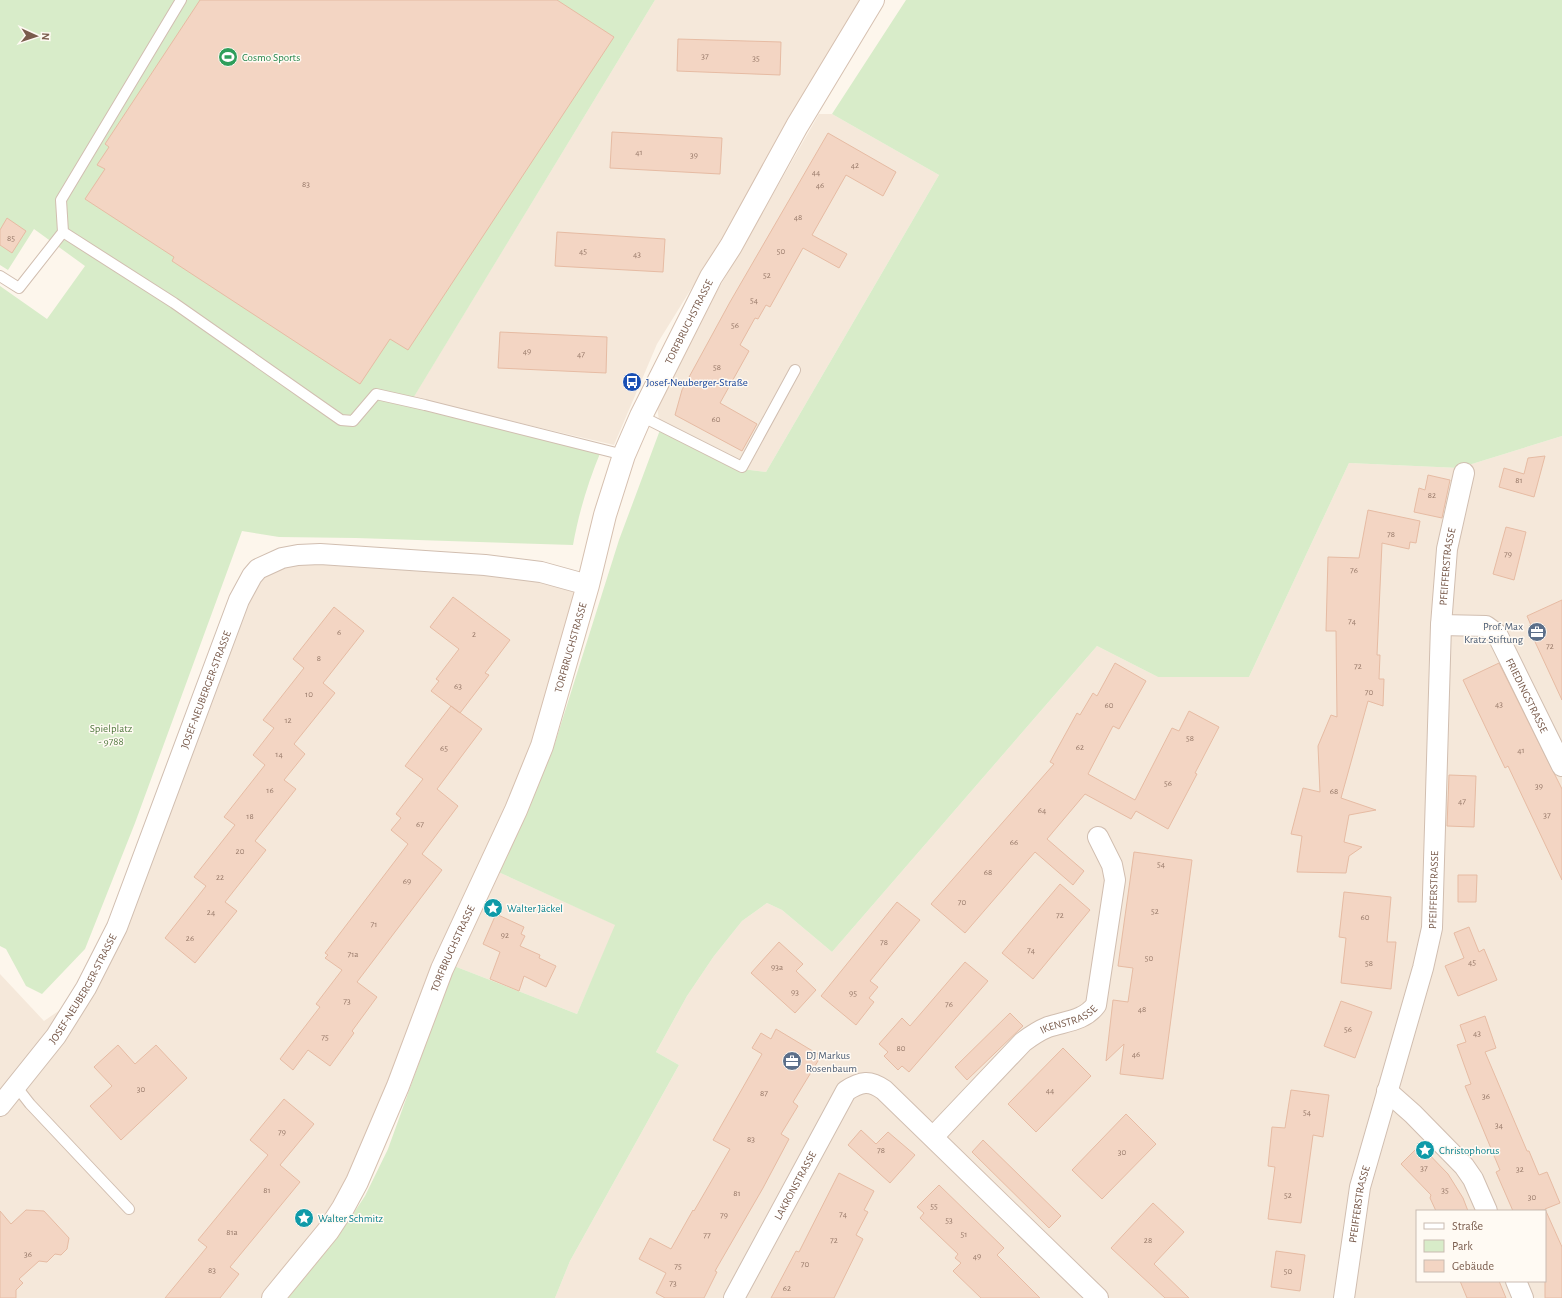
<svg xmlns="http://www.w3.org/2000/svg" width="1562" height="1298" font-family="'Alegreya Sans',sans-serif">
	<rect width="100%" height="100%" fill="#fdf6ec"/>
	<!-- residential -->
	<path fill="#f5e8da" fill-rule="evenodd" d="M 655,0 L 870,0 L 657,344 L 614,445 L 413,398 Z
		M 819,114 L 832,114 L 939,175 L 766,472 L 742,469 L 660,430 L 657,405 L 704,314 Z
		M 1562,436 L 1562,1298 L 555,1298 L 570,1261 L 679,1065 L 656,1052 L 687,996 L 714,956 L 742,921 L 767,903 L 782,910 L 832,952 L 1097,646 L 1158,677 L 1249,677 L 1349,463 L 1459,468 ZM 1417,1211 L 1545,1211 L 1545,1281 L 1417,1281 Z
		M 279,561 L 545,576 L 584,587 L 537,750 L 366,1156 L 322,1231 L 267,1298 L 0,1298 L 0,974 L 44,1021 L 89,990 L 240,601 Z
		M 496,871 L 616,925 L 577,1014 L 454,966 Z"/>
	<!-- green -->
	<path fill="#d8ecc9" d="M 0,0 L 655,0 L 409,405 L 601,451 C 588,482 579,512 573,545 L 356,538 L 279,537 L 242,531 L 135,823 L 85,949 L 42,994 L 26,986 L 6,949 L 0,946 L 0,286 L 47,319 L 85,266 L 34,229 L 8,270 L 0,265 Z
		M 906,0 L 1562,0 L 1562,436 L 1459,468 L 1349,463 L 1249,677 L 1158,677 L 1097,646 L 832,952 L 782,910 L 767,903 L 742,921 L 714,956 L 687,996 L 656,1052 L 679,1065 L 570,1261 L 555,1298 L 288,1298 L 341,1232 L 365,1196 L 388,1149 L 454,966 L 577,1014 L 615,925 L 496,871 L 555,743 L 619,540 L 660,430 L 742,469 L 766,472 L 939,175 L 832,114 Z"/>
	<!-- building -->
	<path fill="#f3d5c3" stroke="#e6bba3" d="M 200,0 L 557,0 L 614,37 L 408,350 L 390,339 L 360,384 L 172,261 L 174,257 L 85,199 L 105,169 L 97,165 L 109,147 L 105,144 Z
		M 678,39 L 781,42 L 780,75 L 677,71 Z
		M 612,132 L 722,138 L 720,174 L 610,168 Z
		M 828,133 L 896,172 L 883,196 L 846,175 L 812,235 L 847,254 L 839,268 L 803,248 L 770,307 L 766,305 L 758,319 L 755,318 L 740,345 L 749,351 L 720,403 L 757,424 L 742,451 L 675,415 L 682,390 L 730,302 Z
		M 7,218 L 26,231 L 12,253 L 0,245 L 0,230 Z
		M 557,232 L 665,239 L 663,272 L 555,266 Z
		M 500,332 L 607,337 L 606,373 L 498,368 Z
		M 1545,456 L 1534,497 L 1499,487 L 1504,468 L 1524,474 L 1528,458 Z
		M 1428,475 L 1450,480 L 1442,518 L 1414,512 L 1419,488 L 1425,490 Z
		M 1368,510 L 1420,521 L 1416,543 L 1410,542 L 1409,549 L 1382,543 L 1377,655 L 1380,655 L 1379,679 L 1384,679 L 1383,706 L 1368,701 L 1341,798 L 1376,810 L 1349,815 L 1344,842 L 1362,847 L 1349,856 L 1346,873 L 1297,872 L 1302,836 L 1291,834 L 1303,788 L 1320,792 L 1318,746 L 1331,715 L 1337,717 L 1336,631 L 1326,631 L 1328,557 L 1359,558 Z
		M 1506,527 L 1526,532 L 1514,580 L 1493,574 Z
		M 453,597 L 510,640 L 485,673 L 489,675 L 460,713 L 431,691 L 439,681 L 436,679 L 459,649 L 430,627 Z
		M 1562,600 L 1562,700 L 1530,631 L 1533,630 L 1527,616 Z
		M 334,607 L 364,631 L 323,683 L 335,693 L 294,744 L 305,754 L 284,780 L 296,789 L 255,841 L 266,850 L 225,902 L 237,911 L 195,963 L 165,938 L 206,886 L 194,877 L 235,825 L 224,817 L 265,765 L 253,755 L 274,728 L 263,720 L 304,668 L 293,659 Z
		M 1115,663 L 1146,681 L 1119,729 L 1113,726 L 1088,774 L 1135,800 L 1172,728 L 1179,731 L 1189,711 L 1219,727 L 1195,773 L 1197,774 L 1168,829 L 1136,811 L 1131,819 L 1085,794 L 1047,839 L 1084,871 L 1073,885 L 1035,852 L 965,933 L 931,904 L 1054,764 L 1050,762 L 1077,713 L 1080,715 L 1093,693 L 1097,696 Z
		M 1499,663 L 1562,789 L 1562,880 L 1508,766 L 1505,768 L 1463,680 Z
		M 451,706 L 482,729 L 437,789 L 458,806 L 422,854 L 442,870 L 357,982 L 377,997 L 352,1031 L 354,1033 L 330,1066 L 308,1050 L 293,1070 L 280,1059 L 320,1007 L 316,1004 L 342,970 L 325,958 L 328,955 L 325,953 L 408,844 L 391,830 L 401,818 L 396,814 L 423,779 L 405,766 Z
		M 1449,775 L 1476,776 L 1474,827 L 1447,826 Z
		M 1134,852 L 1192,860 L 1163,1079 L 1120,1074 L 1124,1044 L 1106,1061 L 1113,1000 L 1128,1002 L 1133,968 L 1118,966 Z
		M 1458,875 L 1477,875 L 1476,902 L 1458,902 Z
		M 1060,884 L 1090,910 L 1033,979 L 1002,953 Z
		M 1344,892 L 1391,897 L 1387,942 L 1396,942 L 1391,989 L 1341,983 L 1346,938 L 1339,937 Z
		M 897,902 L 920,920 L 870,981 L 878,987 L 869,998 L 874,1002 L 856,1025 L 821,996 Z
		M 496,914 L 524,927 L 521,934 L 525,936 L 520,946 L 540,955 L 539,958 L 556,966 L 546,987 L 524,976 L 519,991 L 490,979 L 500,952 L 483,944 Z
		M 1469,927 L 1479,952 L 1484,949 L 1497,980 L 1458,996 L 1445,966 L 1464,958 L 1454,933 Z
		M 779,942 L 803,964 L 796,971 L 816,990 L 795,1013 L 751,973 Z
		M 965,962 L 988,981 L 909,1072 L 902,1066 L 898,1070 L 884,1056 L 888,1052 L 879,1044 L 902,1018 L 910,1026 Z
		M 1341,1001 L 1372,1012 L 1355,1058 L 1324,1046 Z
		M 1010,1013 L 1023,1026 L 967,1080 L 955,1067 Z
		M 1485,1016 L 1496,1048 L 1485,1052 L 1527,1151 L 1529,1151 L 1539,1175 L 1547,1172 L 1560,1203 L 1545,1209 L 1562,1247 L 1562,1298 L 1545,1298 L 1545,1210 L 1513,1211 L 1496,1172 L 1500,1170 L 1465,1086 L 1471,1084 L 1457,1045 L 1466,1042 L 1460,1025 Z
		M 776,1029 L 821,1056 L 793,1102 L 798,1106 L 781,1134 L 789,1139 L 763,1188 L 715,1271 L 717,1272 L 704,1298 L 665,1298 L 656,1293 L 666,1273 L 639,1259 L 650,1238 L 671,1249 L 693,1210 L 694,1211 L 730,1149 L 713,1140 L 762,1054 L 752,1048 L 761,1033 L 771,1039 Z
		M 118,1045 L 135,1064 L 156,1045 L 187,1078 L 121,1140 L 90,1106 L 112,1086 L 94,1067 Z
		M 1063,1048 L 1091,1076 L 1036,1132 L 1008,1104 Z
		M 1291,1090 L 1329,1095 L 1323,1137 L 1313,1135 L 1301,1223 L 1268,1219 L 1275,1167 L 1268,1166 L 1272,1127 L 1285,1128 Z
		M 284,1099 L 314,1124 L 280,1165 L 300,1182 L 230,1267 L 239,1274 L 220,1298 L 165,1298 L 207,1247 L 198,1240 L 268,1155 L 250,1140 Z
		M 1126,1114 L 1156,1144 L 1102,1199 L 1072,1170 Z
		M 861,1130 L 876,1144 L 888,1132 L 915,1155 L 890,1183 L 848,1145 Z
		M 983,1140 L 1061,1216 L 1049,1228 L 972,1152 Z
		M 1420,1145 L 1448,1174 L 1463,1198 L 1468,1211 L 1436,1211 L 1430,1198 L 1431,1195 L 1401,1164 Z
		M 839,1173 L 874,1191 L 864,1210 L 868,1212 L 856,1235 L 863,1239 L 834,1298 L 771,1298 L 796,1251 L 799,1252 Z
		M 939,1185 L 1004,1248 L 997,1255 L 1040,1298 L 981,1298 L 953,1271 L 961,1263 L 955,1258 L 958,1254 L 920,1218 L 924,1213 L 917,1207 Z
		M 1153,1203 L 1184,1232 L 1154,1264 L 1189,1298 L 1165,1298 L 1111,1248 Z
		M 26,1210 L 44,1211 L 69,1238 L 67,1249 L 61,1255 L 55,1254 L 47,1262 L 39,1261 L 19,1279 L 23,1283 L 16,1290 L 16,1298 L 0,1298 L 0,1211 L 11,1224 Z
		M 1276,1251 L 1305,1255 L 1300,1291 L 1271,1287 Z
		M 1460,1281 L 1499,1281 L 1506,1298 L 1467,1298 Z"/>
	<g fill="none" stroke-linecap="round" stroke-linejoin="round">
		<defs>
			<path id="service" d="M 63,232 L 174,303 L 341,420 L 353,421 L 376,394 L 425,405 L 624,455
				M 0,276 L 19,288 L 63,232 L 61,200 L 181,0
				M 641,416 L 742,467 L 795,370
				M 16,1086 L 30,1104 L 129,1209"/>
			<g id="minor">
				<path id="s1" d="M 1441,625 L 1486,626 L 1497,634 L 1562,766"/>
				<path d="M 1387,1091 L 1413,1114 L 1464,1166 L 1473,1179 L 1487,1211"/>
				<path id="s2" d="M 0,1106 L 56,1036 L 86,988 L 117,927 L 239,600 L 252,576 L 258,569 L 282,558 L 298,555 L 320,554 L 485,565 L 541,572 L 588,585"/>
				<path id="s3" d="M 933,1137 L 1023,1042 C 1031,1036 1038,1031 1048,1027 C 1066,1021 1084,1021 1096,1005 L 1115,880 L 1112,865 L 1098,837"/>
				<path d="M 1516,1281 L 1523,1298"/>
				<path id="s4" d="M 734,1298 L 846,1091 C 861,1081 870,1080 884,1090 L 1098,1298"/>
				<path id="s5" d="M 1344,1298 L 1360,1187 L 1423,968 L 1432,928 L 1441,625 L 1447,549 L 1464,473"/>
			</g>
			<g id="secondary">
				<path id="s6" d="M 273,1298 L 328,1231 L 343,1208 L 357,1182 L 398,1086 L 442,969 L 516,810 L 542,746 L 588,585 L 605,515 L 624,455 L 641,416 L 711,277 L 731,246 L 797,126 L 873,0"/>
			</g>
		</defs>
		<!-- service casing -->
		<use href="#service" stroke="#d1beb0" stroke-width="12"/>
		<!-- minor casing -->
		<use href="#minor" stroke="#d1beb0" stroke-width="22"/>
		<!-- secondary casing -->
		<use href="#secondary" stroke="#d6c0b0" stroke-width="24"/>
		<!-- service -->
		<use href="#service" stroke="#fff" stroke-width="10"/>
		<!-- minor -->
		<use href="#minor" stroke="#fff" stroke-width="20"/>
		<!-- secondary -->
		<use href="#secondary" stroke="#fff" stroke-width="22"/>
	</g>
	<!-- icons -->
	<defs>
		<symbol id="stadium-disc" viewBox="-11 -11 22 22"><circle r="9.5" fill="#2e9e5b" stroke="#fffaf3"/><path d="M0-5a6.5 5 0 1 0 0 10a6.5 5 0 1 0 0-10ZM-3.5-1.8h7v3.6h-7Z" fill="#fff"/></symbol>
		<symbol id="bus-disc" viewBox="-11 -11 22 22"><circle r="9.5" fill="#1a4fb4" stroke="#fffaf3"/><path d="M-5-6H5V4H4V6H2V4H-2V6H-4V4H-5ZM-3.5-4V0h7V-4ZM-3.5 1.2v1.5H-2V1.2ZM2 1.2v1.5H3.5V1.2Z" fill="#fff"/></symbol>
		<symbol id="office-disc" viewBox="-11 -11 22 22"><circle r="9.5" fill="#5c6f8a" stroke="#fffaf3"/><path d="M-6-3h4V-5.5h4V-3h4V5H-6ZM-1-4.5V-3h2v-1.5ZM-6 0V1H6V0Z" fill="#fff"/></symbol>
		<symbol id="sight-disc" viewBox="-11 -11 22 22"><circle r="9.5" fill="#0f9aa8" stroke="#fffaf3"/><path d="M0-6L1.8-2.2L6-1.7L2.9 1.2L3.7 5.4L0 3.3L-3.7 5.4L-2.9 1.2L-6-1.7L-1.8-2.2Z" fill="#fff"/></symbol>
	</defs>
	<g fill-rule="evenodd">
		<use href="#stadium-disc" x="217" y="46" width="22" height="22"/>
		<use href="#bus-disc" x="621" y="371" width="22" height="22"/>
		<use href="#office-disc" x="1526" y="621" width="22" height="22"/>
		<use href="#sight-disc" x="482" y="897" width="22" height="22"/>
		<use href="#office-disc" x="781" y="1050" width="22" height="22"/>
		<use href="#sight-disc" x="1414" y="1139" width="22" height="22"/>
		<use href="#sight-disc" x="293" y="1207" width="22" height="22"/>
	</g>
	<g text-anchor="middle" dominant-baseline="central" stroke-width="3" stroke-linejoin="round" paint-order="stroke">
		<!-- number labels -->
		<g font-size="9" fill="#987a6a">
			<text x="705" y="56">37</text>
			<text x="756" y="58">35</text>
			<text x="639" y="152">41</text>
			<text x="694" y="155">39</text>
			<text x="855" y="165">42</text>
			<text x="816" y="172">44</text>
			<text x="306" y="184">83</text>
			<text x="820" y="185">46</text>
			<text x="798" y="217">48</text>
			<text x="11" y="238">85</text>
			<text x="583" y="251">45</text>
			<text x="781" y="251">50</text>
			<text x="637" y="254">43</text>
			<text x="767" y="275">52</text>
			<text x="754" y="300">54</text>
			<text x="735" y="325">56</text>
			<text x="527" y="351">49</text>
			<text x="581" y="354">47</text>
			<text x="717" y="367">58</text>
			<text x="716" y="419">60</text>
			<text x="1519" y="480">81</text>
			<text x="1432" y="495">82</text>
			<text x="1391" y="534">78</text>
			<text x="1508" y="554">79</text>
			<text x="1354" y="570">76</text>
			<text x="1352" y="621">74</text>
			<text x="339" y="632">6</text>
			<text x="474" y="634">2</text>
			<text x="1550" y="646">72</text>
			<text x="319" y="658">8</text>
			<text x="1358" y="666">72</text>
			<text x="458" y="686">63</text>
			<text x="1369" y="692">70</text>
			<text x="309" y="694">10</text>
			<text x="1499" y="704">43</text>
			<text x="1109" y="705">60</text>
			<text x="288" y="720">12</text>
			<text x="1190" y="738">58</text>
			<text x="1080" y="747">62</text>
			<text x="444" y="748">65</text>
			<text x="1521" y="750">41</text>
			<text x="279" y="754">14</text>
			<text x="1168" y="783">56</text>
			<text x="1539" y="786">39</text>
			<text x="270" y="790">16</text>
			<text x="1334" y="791">68</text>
			<text x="1462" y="801">47</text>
			<text x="1042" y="810">64</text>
			<text x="1547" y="815">37</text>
			<text x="250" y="816">18</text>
			<text x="420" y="824">67</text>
			<text x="1014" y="842">66</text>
			<text x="240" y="851">20</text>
			<text x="1161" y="864">54</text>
			<text x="988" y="872">68</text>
			<text x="220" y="877">22</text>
			<text x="407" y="881">69</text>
			<text x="962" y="902">70</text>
			<text x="1155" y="911">52</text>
			<text x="211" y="912">24</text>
			<text x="1060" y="915">72</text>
			<text x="1365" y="917">60</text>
			<text x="374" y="924">71</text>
			<text x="505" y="935">92</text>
			<text x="190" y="938">26</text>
			<text x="884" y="942">78</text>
			<text x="1031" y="950">74</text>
			<text x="353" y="954">71a</text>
			<text x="1149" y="958">50</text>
			<text x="1472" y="962">45</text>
			<text x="1369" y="963">58</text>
			<text x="777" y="967">93a</text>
			<text x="795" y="992">93</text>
			<text x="853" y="993">95</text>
			<text x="347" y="1001">73</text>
			<text x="949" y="1004">76</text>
			<text x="1142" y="1009">48</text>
			<text x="1348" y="1029">56</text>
			<text x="1477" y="1033">43</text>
			<text x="325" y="1037">75</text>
			<text x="901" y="1048">80</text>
			<text x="1136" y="1054">46</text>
			<text x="141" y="1089">30</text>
			<text x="1050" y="1090">44</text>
			<text x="764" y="1093">87</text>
			<text x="1486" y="1096">36</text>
			<text x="1307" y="1112">54</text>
			<text x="1499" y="1125">34</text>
			<text x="282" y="1132">79</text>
			<text x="751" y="1139">83</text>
			<text x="881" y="1150">78</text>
			<text x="1122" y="1152">30</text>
			<text x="1424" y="1168">37</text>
			<text x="1520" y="1169">32</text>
			<text x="267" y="1190">81</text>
			<text x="1445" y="1190">35</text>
			<text x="737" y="1193">81</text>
			<text x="1288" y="1195">52</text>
			<text x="1532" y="1197">30</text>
			<text x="934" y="1206">55</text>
			<text x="843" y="1214">74</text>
			<text x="724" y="1215">79</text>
			<text x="949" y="1220">53</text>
			<text x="232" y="1232">81a</text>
			<text x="964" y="1234">51</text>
			<text x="707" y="1235">77</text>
			<text x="834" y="1240">72</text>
			<text x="1148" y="1240">28</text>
			<text x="28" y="1254">36</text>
			<text x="977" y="1256">49</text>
			<text x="805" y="1264">70</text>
			<text x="678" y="1266">75</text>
			<text x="212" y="1270">83</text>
			<text x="1288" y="1271">50</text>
			<text x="673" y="1283">73</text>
			<text x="787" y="1288">62</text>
		</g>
		<!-- leisure labels -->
		<g font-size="11" fill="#27864d" stroke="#fffaf3" text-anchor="start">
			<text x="242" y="57">Cosmo Sports</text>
		</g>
		<!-- street labels -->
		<g font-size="11" fill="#7a5c4d" stroke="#fffaf3">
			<text stroke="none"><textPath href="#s6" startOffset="1068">TORFBRUCHSTRASSE</textPath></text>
			<text stroke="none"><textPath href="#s5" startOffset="743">PFEIFFERSTRASSE</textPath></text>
			<text stroke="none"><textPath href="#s6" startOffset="720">TORFBRUCHSTRASSE</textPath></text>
			<text stroke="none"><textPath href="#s2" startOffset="468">JOSEF-NEUBERGER-STRASSE</textPath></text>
			<text stroke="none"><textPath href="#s1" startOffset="127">FRIEDINGSTRASSE</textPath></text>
			<text stroke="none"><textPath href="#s5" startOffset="419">PFEIFFERSTRASSE</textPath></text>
			<text stroke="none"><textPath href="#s6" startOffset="396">TORFBRUCHSTRASSE</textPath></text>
			<text stroke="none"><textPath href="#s2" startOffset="144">JOSEF-NEUBERGER-STRASSE</textPath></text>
			<text stroke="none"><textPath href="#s3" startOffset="182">IKENSTRASSE</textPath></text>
			<text stroke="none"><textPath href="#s4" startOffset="128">LAKRONSTRASSE</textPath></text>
			<text stroke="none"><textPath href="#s5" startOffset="95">PFEIFFERSTRASSE</textPath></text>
		</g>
		<!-- transit labels -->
		<g font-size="11" fill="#164399" stroke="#fffaf3" text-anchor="start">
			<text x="646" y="382">Josef-Neuberger-Straße</text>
		</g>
		<!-- service labels -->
		<g font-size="11" fill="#4e5e75" stroke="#fffaf3" text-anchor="end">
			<text x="1523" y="626">Prof. Max<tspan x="1523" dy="13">Kratz Stiftung</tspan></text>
			<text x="806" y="1055" text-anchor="start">DJ Markus<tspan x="806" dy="13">Rosenbaum</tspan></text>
		</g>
		<!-- park labels -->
		<g font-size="11" fill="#537a41" stroke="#fffaf3">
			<text x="111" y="728">Spielplatz<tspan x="111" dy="13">- 9788</tspan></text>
		</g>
		<!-- culture labels -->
		<g font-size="11" fill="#0d838f" stroke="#fffaf3" text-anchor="start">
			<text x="507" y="908">Walter Jäckel</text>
			<text x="1439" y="1150">Christophorus</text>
			<text x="318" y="1218">Walter Schmitz</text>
		</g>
	</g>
	<!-- legend -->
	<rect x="1416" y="1210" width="130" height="72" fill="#fffaf3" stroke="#cabbb1"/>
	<rect x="1424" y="1223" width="20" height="6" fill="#ffffff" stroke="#cabbb1"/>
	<text x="1452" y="1230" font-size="12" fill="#7a5c4d">Straße</text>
	<rect x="1424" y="1240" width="20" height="12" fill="#d8ecc9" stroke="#cabbb1"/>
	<text x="1452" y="1250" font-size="12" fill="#7a5c4d">Park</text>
	<rect x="1424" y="1260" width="20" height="12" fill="#f3d5c3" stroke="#cabbb1"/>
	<text x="1452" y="1270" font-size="12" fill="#7a5c4d">Gebäude</text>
	<!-- north arrow -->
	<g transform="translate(36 36) rotate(93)" stroke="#fffaf3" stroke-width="3" paint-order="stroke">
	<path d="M0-3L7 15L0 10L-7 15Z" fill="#7a5c4d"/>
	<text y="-6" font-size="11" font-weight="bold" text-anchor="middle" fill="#7a5c4d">N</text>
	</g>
</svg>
